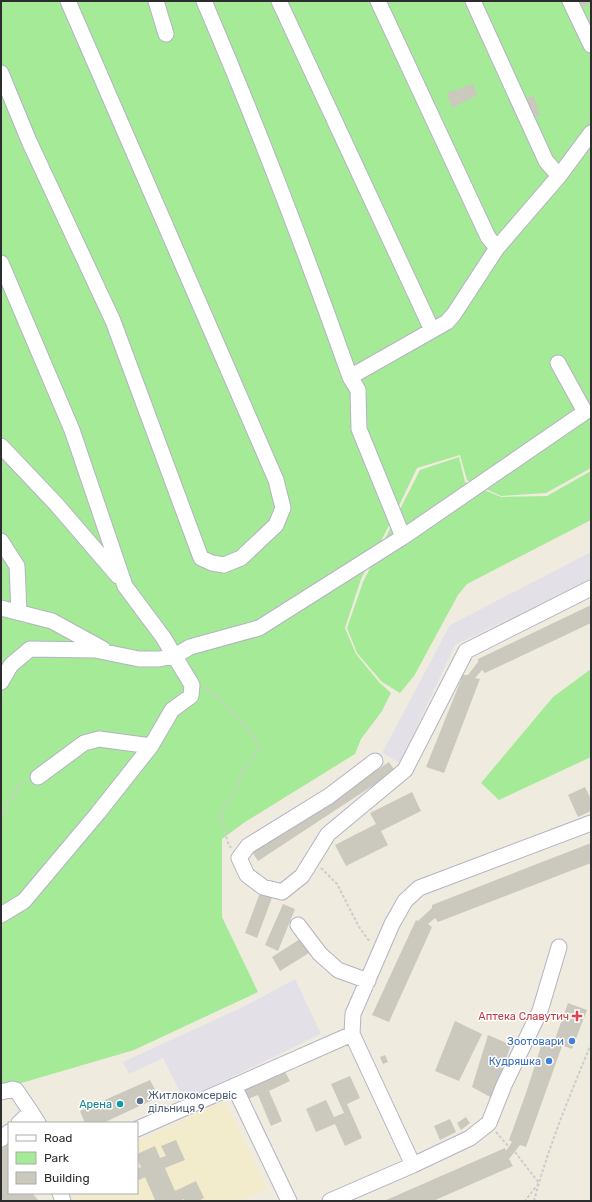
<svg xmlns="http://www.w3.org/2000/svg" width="592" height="1202" font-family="Rubik,sans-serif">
	<rect width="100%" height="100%" fill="#f0ebdf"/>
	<!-- industrial -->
	<path fill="#e3e0e8" d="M 591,552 L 591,579 L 455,645 L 400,763 L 382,753 L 450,625 Z
		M 295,979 L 321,1034 L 184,1100 L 163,1058 L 129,1074 L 123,1062 L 245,1006 Z"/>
	<!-- education -->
	<path fill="#f2eccd" d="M 225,1100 L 267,1188 L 241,1201 L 77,1201 L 73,1193 L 137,1193 L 137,1142 Z"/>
	<!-- green -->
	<path fill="#a5ea97" d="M 1,1 L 591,1 L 591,468 L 546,493 L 501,496 L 467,480 L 460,455 L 417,468 L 394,516 L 361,579 L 345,628 L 356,654 L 379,682 L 391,693 L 382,711 L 361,739 L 355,754 L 245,822 L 222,839 L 222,917 L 258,992 L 134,1050 L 1,1089 Z
		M 459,457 L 465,482 L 501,497 L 547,496 L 591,471 L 591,520 L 467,584 L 458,595 L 414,676 L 400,693 L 382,682 L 357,653 L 347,628 L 363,582 L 420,470 Z
		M 591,669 L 591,757 L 499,800 L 481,783 L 553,697 Z"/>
	<!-- building -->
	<path fill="#cbc8be" d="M 580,1 L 589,1 L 590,3 L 582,7 Z
		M 473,84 L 477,95 L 452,108 L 447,93 Z
		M 534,96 L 540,115 L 533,116 L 524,99 Z
		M 591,605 L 591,623 L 485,673 L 482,670 L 475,678 L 480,679 L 444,773 L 426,767 L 463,675 L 468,675 L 478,662 L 478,659 Z
		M 389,762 L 395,771 L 258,861 L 252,852 Z
		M 585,787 L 591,799 L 591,811 L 578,817 L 568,795 Z
		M 412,792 L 421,811 L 381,831 L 388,845 L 346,866 L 335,845 L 376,824 L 370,813 Z
		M 591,843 L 591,863 L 438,922 L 435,918 L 428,924 L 432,927 L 389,1022 L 372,1015 L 416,920 L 418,921 L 432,908 L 432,905 Z
		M 261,890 L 273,895 L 257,938 L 245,933 Z
		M 283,904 L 295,909 L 278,951 L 265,945 Z
		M 300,939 L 309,953 L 280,971 L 272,957 Z
		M 568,1003 L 587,1010 L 572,1049 L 554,1042 Z
		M 455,1021 L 482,1034 L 459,1081 L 435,1071 Z
		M 488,1035 L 511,1045 L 492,1098 L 472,1087 Z
		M 543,1040 L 562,1046 L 526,1147 L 520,1145 L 509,1159 L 513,1166 L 433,1201 L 384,1201 L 505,1148 L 506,1151 L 512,1142 L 509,1140 L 526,1093 Z
		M 385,1055 L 388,1062 L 383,1064 L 380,1057 Z
		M 284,1070 L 290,1081 L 269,1091 L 282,1121 L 271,1126 L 258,1095 L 248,1099 L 243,1088 Z
		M 350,1076 L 360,1098 L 347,1104 L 362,1138 L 345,1146 L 335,1124 L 316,1132 L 306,1109 L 326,1100 L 334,1117 L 344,1113 L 331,1084 Z
		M 150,1080 L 159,1097 L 103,1123 L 85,1123 L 80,1111 Z
		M 466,1117 L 470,1123 L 461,1130 L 457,1123 Z
		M 450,1119 L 456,1132 L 440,1140 L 434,1126 Z
		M 176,1140 L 185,1160 L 165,1168 L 175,1191 L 196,1181 L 204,1198 L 198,1201 L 185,1201 L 184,1199 L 179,1201 L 152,1201 L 155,1200 L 145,1177 L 137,1181 L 137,1169 L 141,1167 L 137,1159 L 137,1154 L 155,1146 L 160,1158 L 166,1156 L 161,1146 Z
		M 9,1141 L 9,1193 L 32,1193 L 39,1201 L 4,1201 L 1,1198 L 1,1149 Z"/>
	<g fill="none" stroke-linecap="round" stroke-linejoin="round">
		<defs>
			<path id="minor" d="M 156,1 L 166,34
				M 204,1 C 257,125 305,250 350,377 L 358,390 L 359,429 L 403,537
				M 279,1 L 432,330
				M 378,1 L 488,237 L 497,248
				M 473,1 L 546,161 L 559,176
				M 570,1 L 591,45
				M 1,73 L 29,141 L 113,321 L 201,558 L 212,563 L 224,565 L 241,558 L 276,525 L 283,508 L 276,480 L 68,1
				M 1,263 L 72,430 L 125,586 L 163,637 L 192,685 L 191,696 L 172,710 L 151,746 L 98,813 L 24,901 L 1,915
				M 350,377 L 447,322 L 454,314 L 497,248 L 559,176 L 591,133
				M 1,446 L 57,505 L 118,576
				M 1,541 L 17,566 L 19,612
				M 1,608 L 52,621 L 103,649
				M 1,682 L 11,665 L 30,649 L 95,650 L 139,659 L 159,659 L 175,656 L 190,647 L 259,628 L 403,537 L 585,412 L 558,363
				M 375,761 L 329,796 L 248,846 L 239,858 L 247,875 L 263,887 L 282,892 L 302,876 L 328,834 L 405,770 L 466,651 L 591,588
				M 38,777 L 84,743 L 99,739 L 151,746
				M 298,925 L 320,954 L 338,970 L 368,981
				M 234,1086 L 289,1201
				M 1,1092 L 13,1089 L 16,1090 L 31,1112
				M 19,1123 L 31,1112 L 38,1123
				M 137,1129 L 352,1034
				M 1,1139 L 9,1132
				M 413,1165 L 352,1034 L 353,1014 L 392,924 L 405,901 L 419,888 L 591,823
				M 60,1193 L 63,1201
				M 330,1201 L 413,1165 L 470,1138 L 489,1123 L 504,1085 L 540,1011 L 559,947"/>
		</defs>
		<!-- minor casing -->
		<use href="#minor" stroke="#b3b3c2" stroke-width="17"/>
		<!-- path -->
		<path stroke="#cdcdcd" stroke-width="2" stroke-dasharray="3 2" stroke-linecap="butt" d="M 205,687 L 241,720 L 261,747 L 243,771 L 234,794 L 220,813 L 228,843 L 231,848
			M 1,817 L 20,784 L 26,782
			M 321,868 L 337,884 L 359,927 L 370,942
			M 496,1132 L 509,1147
			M 515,1152 L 539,1183 L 525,1201
			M 534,1201 C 548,1147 570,1095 591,1044"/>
		<!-- minor -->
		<use href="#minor" stroke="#fff" stroke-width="15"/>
	</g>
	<!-- markers -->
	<path fill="#e0444e" stroke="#fff" stroke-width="1.5" d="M575 1010h4v4h4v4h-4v4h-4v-4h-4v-4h4z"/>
	<g fill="#3f7fe0" stroke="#fff" stroke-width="1.5">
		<circle cx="572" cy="1041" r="4"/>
		<circle cx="549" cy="1061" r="4"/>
	</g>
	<circle fill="#5c6f8a" stroke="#fff" stroke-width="1.5" cx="140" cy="1101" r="4"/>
	<circle fill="#0f9aa8" stroke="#fff" stroke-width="1.5" cx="120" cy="1104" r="4"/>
	<g text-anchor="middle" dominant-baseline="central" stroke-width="3" stroke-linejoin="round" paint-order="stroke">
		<!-- health labels -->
		<g font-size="11" fill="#be3a42" stroke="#fff" text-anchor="end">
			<text x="569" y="1016">Аптека Славутич</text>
		</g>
		<!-- shop labels -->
		<g font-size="11" fill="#366cbe" stroke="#fff" text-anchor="end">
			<text x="564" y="1041">Зоотовари</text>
			<text x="541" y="1061">Кудряшка</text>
		</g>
		<!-- service labels -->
		<g font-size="11" fill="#4e5e75" stroke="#fff" text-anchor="start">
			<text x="148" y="1095">Житлокомсервіс<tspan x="148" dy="13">дільниця 9</tspan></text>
		</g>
		<!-- culture labels -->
		<g font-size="11" fill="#0d838f" stroke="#fff" text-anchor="end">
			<text x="112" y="1104">Арена</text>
		</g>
	</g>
	<!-- border -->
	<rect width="592" height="1202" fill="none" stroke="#2d2d2d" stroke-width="4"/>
	<!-- legend -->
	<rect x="8" y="1122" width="130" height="72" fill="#ffffff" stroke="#ababab"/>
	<rect x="16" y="1135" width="20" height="6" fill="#ffffff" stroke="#ababab"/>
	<text x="44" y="1142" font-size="12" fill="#2d2d2d">Road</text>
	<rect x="16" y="1152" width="20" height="12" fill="#a5ea97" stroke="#ababab"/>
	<text x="44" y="1162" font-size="12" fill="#2d2d2d">Park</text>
	<rect x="16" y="1172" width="20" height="12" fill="#cbc8be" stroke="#ababab"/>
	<text x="44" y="1182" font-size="12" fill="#2d2d2d">Building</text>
</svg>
